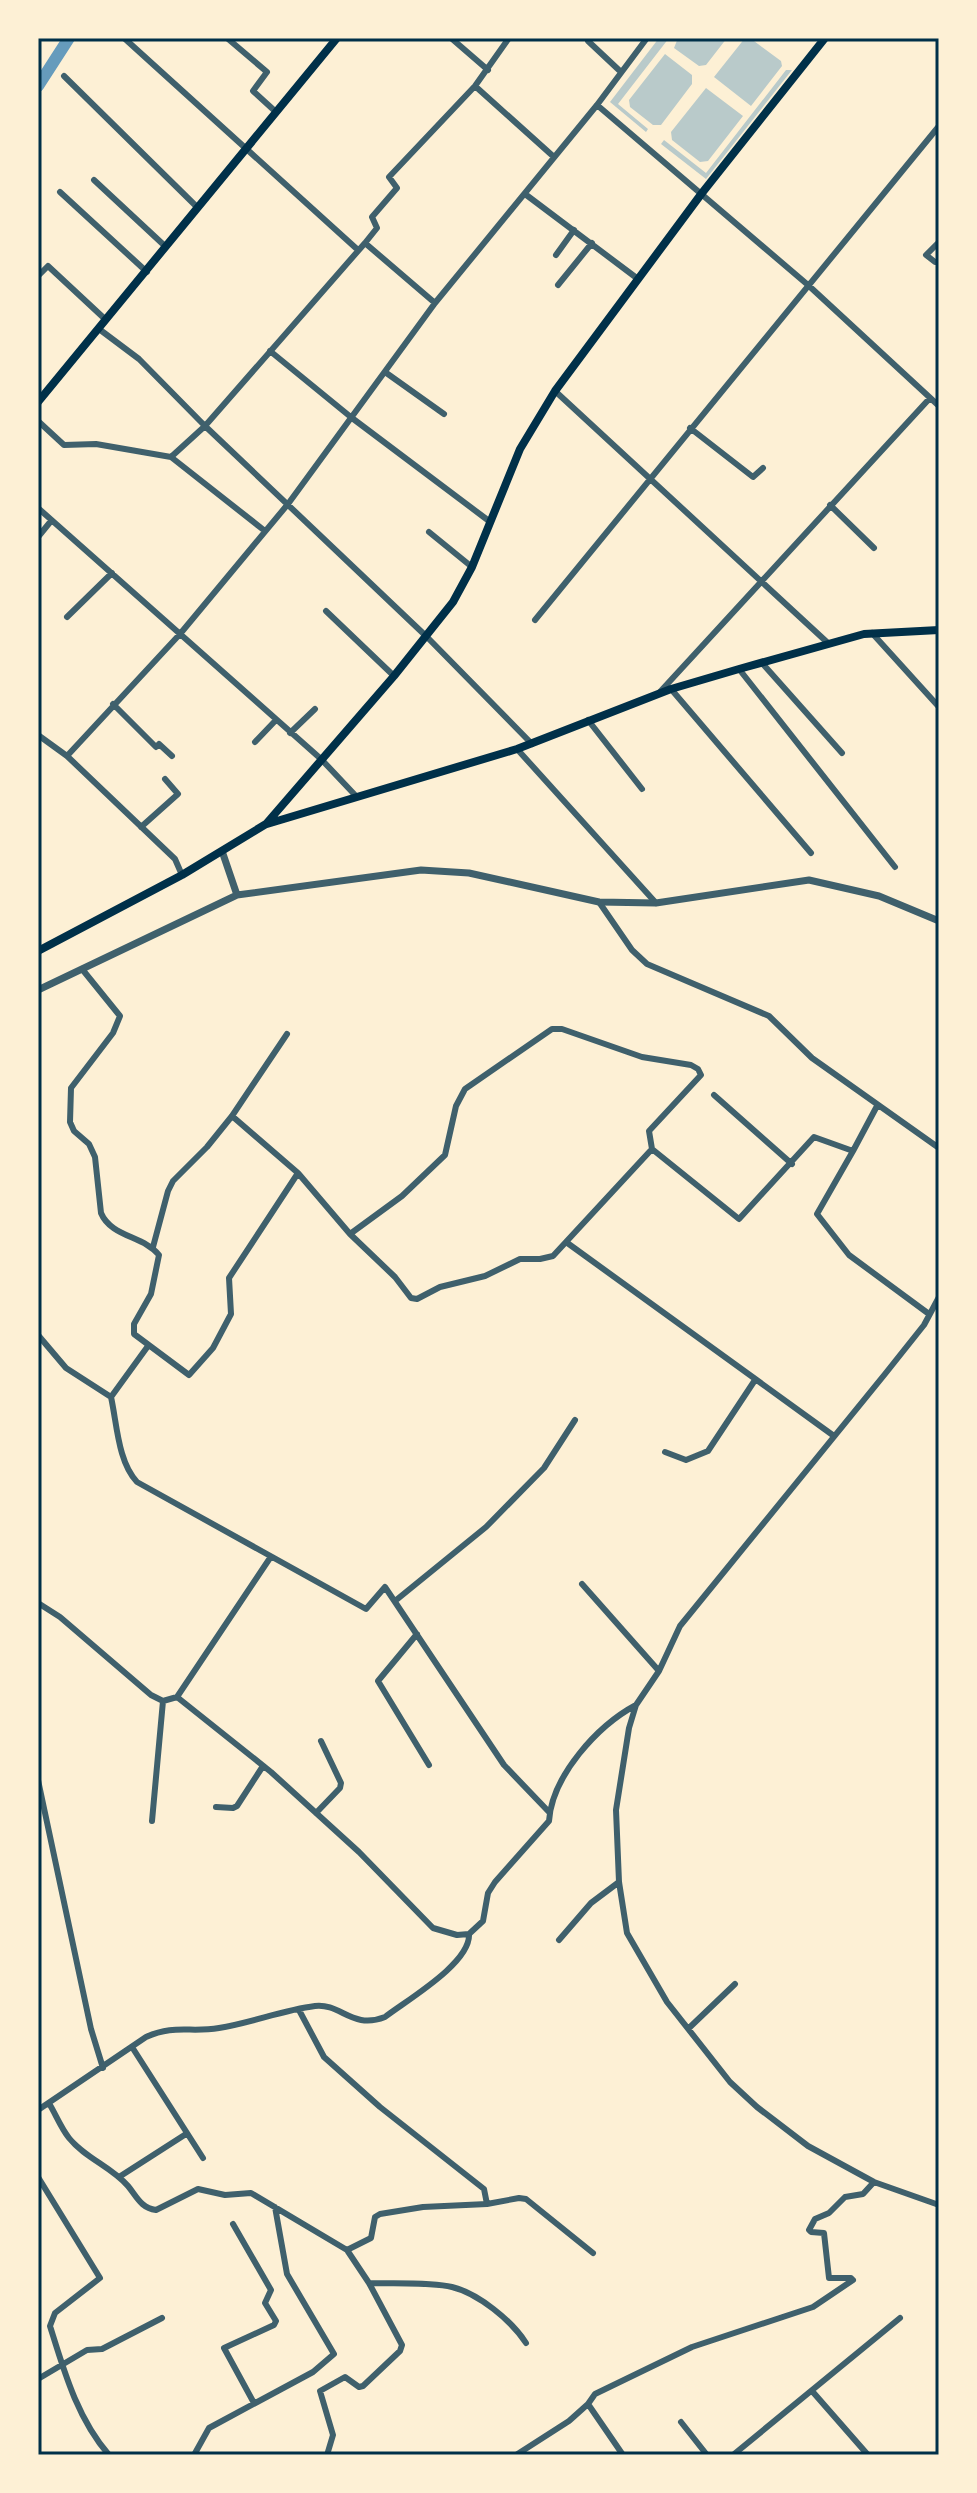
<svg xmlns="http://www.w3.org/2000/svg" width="977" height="2493" font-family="Ubuntu,sans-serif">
	<rect width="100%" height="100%" fill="#fdf0d5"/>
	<!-- green -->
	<path fill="#b9caca" d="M 659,38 L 669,38 L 618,104 L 648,129 L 646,132 L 610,102 Z
		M 678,38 L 727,38 L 706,65 L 699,66 L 674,48 Z
		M 745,38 L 750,38 L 781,61 L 782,66 L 751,106 L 714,77 Z
		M 665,54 L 692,75 L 692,84 L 661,125 L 653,125 L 630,107 L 629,100 Z
		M 786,70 L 792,70 L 706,179 L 661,144 L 664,140 L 706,173 Z
		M 706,88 L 743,116 L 708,161 L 700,162 L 672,140 L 671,132 Z"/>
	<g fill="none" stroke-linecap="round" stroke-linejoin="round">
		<!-- canal -->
		<path stroke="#669bbc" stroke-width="12" d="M 38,86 L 69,38"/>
		<!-- minor -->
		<path stroke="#3f606c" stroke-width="6" d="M 124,38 L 358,250
			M 227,38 L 267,72 L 253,91 L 276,112
			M 451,38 L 488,70
			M 588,41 L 621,72
			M 64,76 L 198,208
			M 475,86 L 554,157
			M 597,105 L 808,285 L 939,406
			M 94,180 L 166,247
			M 60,192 L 147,272
			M 525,194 L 638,279
			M 939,242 L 926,255 L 935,262 L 939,262
			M 365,243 L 377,228 L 372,217 L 397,188 L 389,177 L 475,86 L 509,38
			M 556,255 L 574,230
			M 38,276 L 48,266 L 106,320
			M 558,285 L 592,243
			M 435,303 L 365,243 L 205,426 L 427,637 L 532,744
			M 99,329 L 139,359 L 205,426 L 171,457
			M 270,351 L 352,418 L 489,521
			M 385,372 L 444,414
			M 555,391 L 829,644
			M 38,421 L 64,445 L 96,444 L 171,457 L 265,531
			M 690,428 L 753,477 L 763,468
			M 830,505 L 874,548
			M 38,508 L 321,759 L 355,795
			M 429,532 L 472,567
			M 38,537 L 51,521
			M 326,611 L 394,676
			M 67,617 L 112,573
			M 535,620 L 939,126
			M 872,633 L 939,707
			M 762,663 L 842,753
			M 739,669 L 895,867
			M 671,689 L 811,853
			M 659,693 L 930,398
			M 113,704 L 156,747 L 159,744 L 172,756
			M 588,720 L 642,789
			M 290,733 L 315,709
			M 38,735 L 67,756 L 175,859 L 182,875
			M 255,742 L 276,720
			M 517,749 L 656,903
			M 67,756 L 180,634 L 288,504 L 435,303 L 597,105 L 647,38
			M 141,827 L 178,794 L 165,779
			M 599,902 L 632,950 L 647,964 L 769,1016 L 812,1058 L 939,1148
			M 82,969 L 120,1016 L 113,1033 L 71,1088 L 70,1122 L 74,1131 L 89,1144 L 95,1157 L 101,1213 C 111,1237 144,1236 159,1255 L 151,1294 L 134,1324 L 134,1334 L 189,1375 L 213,1348 L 231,1314 L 229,1278 L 298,1173
			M 714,1095 L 792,1164
			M 232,1116 L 298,1173 L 350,1234 L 395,1277 L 411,1298 L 417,1299 L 440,1287 L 485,1276 L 520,1259 L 540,1259 L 553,1256 L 652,1149
			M 652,1149 L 739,1219 L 814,1137 L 853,1151 L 877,1106
			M 853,1151 L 817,1214 L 849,1255 L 929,1314
			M 350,1234 L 402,1196 L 445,1155 L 456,1106 L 465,1089 L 552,1029 L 562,1029 L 642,1057 L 691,1065 L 698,1069 L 701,1075 L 649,1131 L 652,1149
			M 566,1242 L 834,1436
			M 153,1247 L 168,1191 L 173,1181 L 207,1147 L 232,1116 L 287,1034
			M 939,1297 L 924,1325 L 885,1374 L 680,1626 L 659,1671 L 636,1705 L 629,1728 L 616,1810 L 619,1882 L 627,1933 L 667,2002 L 730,2082 L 757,2107 L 808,2146 L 874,2182 L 939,2205
			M 38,1335 L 66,1368 L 111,1397 C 117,1424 118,1462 137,1482 L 366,1609 L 385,1587 L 504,1765 L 549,1812
			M 111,1397 L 148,1346
			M 665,1452 L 686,1460 L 708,1451 L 755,1380
			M 582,1584 L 659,1671
			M 395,1601 L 486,1527 L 544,1468 L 575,1420
			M 38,1603 L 60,1617 L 151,1695 L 163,1701 L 177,1697 L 271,1772 L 359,1852 L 433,1928 L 457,1935 L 469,1934
			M 417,1634 L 378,1681 L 429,1765
			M 177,1697 L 270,1558
			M 38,1780 L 91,2029 L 103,2068
			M 216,1807 L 233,1808 L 237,1806 L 263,1766
			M 316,1813 L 340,1788 L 341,1783 L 321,1741
			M 152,1821 L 163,1701
			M 559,1940 L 591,1903 L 619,1882
			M 299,2010 L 324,2057 L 380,2107 L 484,2189 L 487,2204
			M 689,2028 L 735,1984
			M 132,2047 L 203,2158
			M 50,2105 C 56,2115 61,2128 69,2138 C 85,2158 112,2167 128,2186 C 137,2197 141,2208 156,2210 L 198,2189 L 225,2195 L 251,2193 L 347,2250 L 369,2283 L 402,2345 L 400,2351 L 363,2386 L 359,2387 L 345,2377 L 320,2391 L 333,2435 L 327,2455
			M 38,2110 L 146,2037 C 175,2024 190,2033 219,2028 C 251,2023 283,2010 315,2006 C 341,2003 352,2030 385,2017 C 407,2000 471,1963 469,1934 L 483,1921 L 488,1893 L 495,1882 L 549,1821 C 552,1776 597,1726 636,1705
			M 38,2177 L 100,2278 L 55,2313 L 50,2326 C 64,2371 77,2418 109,2455
			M 119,2177 L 186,2134
			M 233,2224 L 271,2290 L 265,2303 L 276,2321 L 274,2325 L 224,2348 L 254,2403
			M 347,2250 L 371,2238 L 375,2217 L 380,2214 L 423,2207 L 487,2204 L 519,2198 L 526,2199 L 593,2253
			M 369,2283 C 393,2284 430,2282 452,2287 C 478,2293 512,2321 526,2343
			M 38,2379 L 87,2350 L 102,2349 L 162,2318
			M 812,2391 L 868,2455
			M 588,2404 L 623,2455
			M 681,2422 L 707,2455
			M 194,2455 L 209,2428 L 313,2372 L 334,2354 L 287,2274 L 275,2207
			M 516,2455 L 569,2421 L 588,2404 L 595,2394 L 692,2347 L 813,2307 L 853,2280 L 851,2278 L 829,2278 L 824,2233 L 811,2232 L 809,2230 L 815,2219 L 829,2213 L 845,2197 L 863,2194 L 874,2182
			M 733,2455 L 900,2318"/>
		<!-- tertiary -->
		<path stroke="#3f606c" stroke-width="7" d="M 222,851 L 237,895
			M 38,990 L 237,895 L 421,870 L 469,873 L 599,902 L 656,903 L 809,880 L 879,896 L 939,921"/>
		<!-- secondary -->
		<path stroke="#003049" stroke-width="8" d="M 38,402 L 337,38
			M 267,824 L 517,749 L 671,689 L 739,669 L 864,634 L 939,630
			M 38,951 L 182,875 L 266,824 L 394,676 L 453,602 L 472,567 L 520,449 L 555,391 L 702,193 L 825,38"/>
	</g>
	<!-- border -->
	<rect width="977" height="2493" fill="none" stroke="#fdf0d5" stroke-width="80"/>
	<rect x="40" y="40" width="897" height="2413" fill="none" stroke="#003049" stroke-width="3"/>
</svg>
